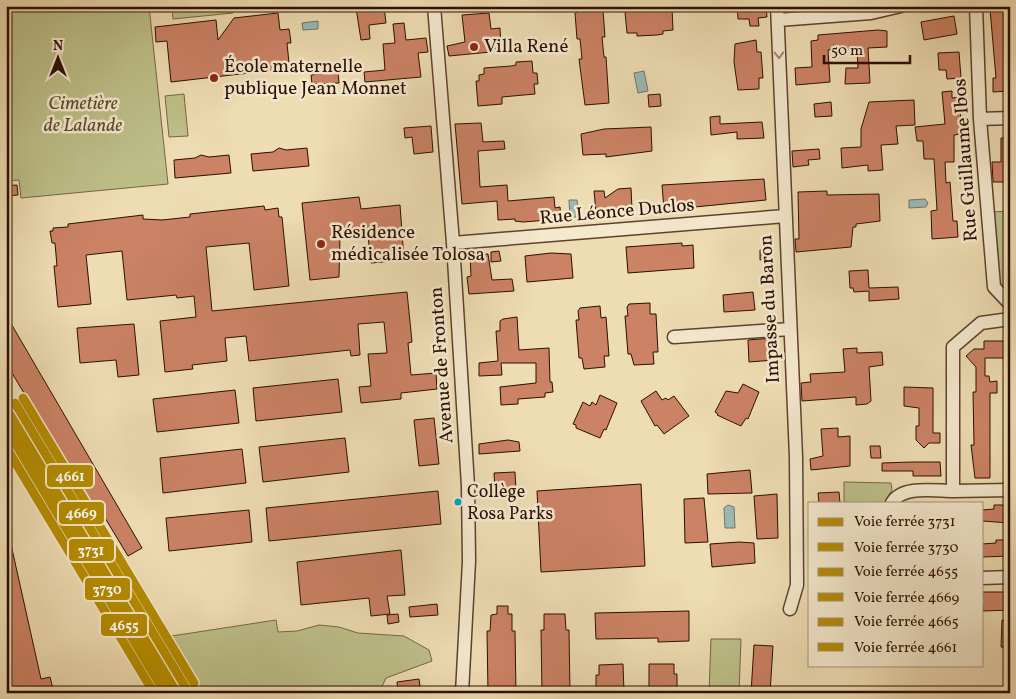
<svg xmlns="http://www.w3.org/2000/svg" width="1016" height="699" font-family="Vollkorn,serif">
	<rect width="100%" height="100%" fill="#eedcb2"/>
	<filter id="stains"><feTurbulence type="fractalNoise" baseFrequency=".004" numOctaves="4"/><feColorMatrix values="0 0 0 0 .2 0 0 0 0 .09 0 0 0 0 .02 0 0 0 .5 -.17"/></filter>
	<radialGradient id="worn" r=".72"><stop offset=".6" stop-color="#630" stop-opacity="0"/><stop offset="1" stop-color="#630" stop-opacity=".3"/></radialGradient>
	<!-- green -->
	<path fill="#bdbf89" stroke="#746745" d="M 6,6 L 149,6 L 168,184 L 21,198 L 19,180 L 6,181 L 6,97 L 10,97 L 6,64 L 6,30 L 9,29 Z
		M 172,6 L 232,6 L 233,13 L 173,19 Z
		M 184,94 L 188,136 L 169,137 L 165,96 Z
		M 1010,211 L 1010,296 L 1000,287 L 992,212 Z
		M 844,482 L 891,483 L 892,490 L 884,503 L 844,503 Z
		M 276,620 L 278,632 L 297,631 L 319,625 L 339,627 L 358,633 L 404,636 L 429,650 L 432,661 L 386,678 L 379,693 L 200,693 L 165,637 Z
		M 711,639 L 741,639 L 739,693 L 709,693 Z"/>
	<!-- water -->
	<path fill="#9cbab5" stroke="#6f766d" d="M 318,21 L 318,29 L 303,30 L 302,23 Z
		M 644,71 L 648,91 L 638,93 L 634,73 Z
		M 925,199 L 928,203 L 926,207 L 909,208 L 909,200 Z
		M 569,200 L 577,200 L 579,217 L 570,217 Z
		M 728,505 L 734,507 L 735,528 L 725,528 L 724,508 Z"/>
	<!-- building -->
	<path fill="#cb8265" stroke="#2b0f01" d="M 384,6 L 386,23 L 369,25 L 370,39 L 361,40 L 356,8 Z
		M 578,6 L 600,6 L 600,11 L 603,10 L 605,37 L 602,37 L 604,57 L 606,57 L 609,103 L 585,105 L 579,59 L 582,59 L 580,39 L 577,39 L 575,13 L 578,12 Z
		M 737,6 L 766,6 L 767,17 L 758,18 L 759,26 L 750,26 L 749,19 L 738,19 Z
		M 650,7 L 672,8 L 673,30 L 663,31 L 663,34 L 657,35 L 637,36 L 637,33 L 627,33 L 625,12 Z
		M 1008,8 L 1010,91 L 993,92 L 993,78 L 996,78 L 990,9 Z
		M 278,13 L 280,30 L 289,29 L 290,35 L 291,43 L 287,43 L 289,63 L 284,69 L 171,82 L 167,41 L 156,42 L 155,27 L 216,20 L 218,40 L 234,18 Z
		M 489,13 L 491,29 L 500,28 L 501,48 L 490,49 L 491,52 L 449,56 L 447,46 L 465,42 L 462,15 Z
		M 954,16 L 957,34 L 924,40 L 921,22 Z
		M 404,23 L 406,40 L 426,38 L 428,52 L 418,53 L 421,77 L 365,82 L 364,72 L 385,70 L 383,44 L 395,43 L 393,24 Z
		M 878,30 L 887,31 L 887,47 L 868,48 L 870,83 L 845,84 L 846,68 L 858,68 L 857,49 L 828,50 L 830,82 L 796,85 L 795,68 L 812,67 L 811,41 L 818,40 L 818,35 Z
		M 756,40 L 757,52 L 761,52 L 763,78 L 759,78 L 759,89 L 738,90 L 734,62 L 735,44 Z
		M 959,52 L 961,78 L 947,79 L 946,70 L 939,70 L 938,53 Z
		M 532,61 L 533,73 L 537,73 L 538,84 L 534,84 L 535,94 L 502,97 L 502,104 L 478,106 L 476,81 L 479,81 L 479,75 L 484,74 L 484,68 L 511,66 L 516,65 L 516,62 Z
		M 338,72 L 339,83 L 312,84 L 311,75 Z
		M 952,91 L 952,98 L 963,97 L 964,108 L 960,109 L 962,134 L 954,135 L 954,162 L 945,162 L 946,183 L 950,182 L 953,221 L 957,221 L 958,237 L 932,239 L 931,211 L 937,210 L 934,159 L 924,159 L 923,141 L 917,141 L 915,127 L 945,124 L 942,92 Z
		M 660,94 L 661,106 L 649,107 L 648,95 Z
		M 914,100 L 915,125 L 896,126 L 898,144 L 881,145 L 883,170 L 868,171 L 868,165 L 842,168 L 841,148 L 861,147 L 861,129 L 869,102 Z
		M 831,102 L 832,116 L 815,117 L 814,104 Z
		M 720,116 L 720,124 L 762,122 L 764,138 L 737,139 L 737,132 L 711,135 L 710,117 Z
		M 481,123 L 483,142 L 504,141 L 505,149 L 478,151 L 480,187 L 507,185 L 508,201 L 554,197 L 555,208 L 560,207 L 561,219 L 523,222 L 515,221 L 515,219 L 498,220 L 497,201 L 462,204 L 455,124 Z
		M 431,126 L 433,152 L 414,154 L 412,137 L 405,138 L 404,128 Z
		M 651,127 L 652,151 L 606,157 L 606,154 L 583,155 L 581,134 L 604,129 Z
		M 1001,138 L 1010,138 L 1010,182 L 993,182 L 992,162 L 1001,162 Z
		M 279,148 L 286,150 L 307,148 L 309,166 L 253,171 L 251,154 L 273,152 Z
		M 819,149 L 820,159 L 808,160 L 809,165 L 793,167 L 792,151 Z
		M 201,155 L 209,157 L 229,155 L 231,173 L 175,178 L 174,160 L 195,158 Z
		M 764,179 L 766,200 L 664,210 L 662,185 Z
		M 17,185 L 18,195 L 6,196 L 6,186 Z
		M 631,188 L 632,209 L 619,210 L 620,214 L 609,215 L 609,211 L 596,212 L 594,191 L 604,191 L 605,198 L 618,189 Z
		M 827,191 L 827,195 L 879,194 L 880,221 L 856,224 L 856,227 L 853,227 L 851,247 L 796,252 L 795,239 L 799,239 L 798,192 Z
		M 359,197 L 361,209 L 400,205 L 404,260 L 371,263 L 368,236 L 340,238 L 339,277 L 310,280 L 302,203 Z
		M 264,206 L 265,210 L 278,208 L 279,217 L 282,217 L 289,286 L 254,290 L 249,243 L 206,247 L 212,311 L 407,292 L 412,342 L 408,343 L 411,375 L 436,373 L 437,389 L 401,393 L 401,399 L 361,403 L 359,387 L 371,386 L 368,354 L 387,353 L 384,322 L 358,324 L 360,355 L 351,356 L 350,350 L 249,361 L 246,336 L 225,338 L 227,361 L 192,365 L 193,369 L 165,372 L 160,321 L 196,317 L 194,296 L 177,298 L 176,295 L 127,300 L 122,251 L 86,255 L 91,304 L 58,307 L 54,266 L 57,266 L 55,243 L 52,243 L 50,231 L 53,231 L 53,228 L 68,227 L 68,224 L 143,215 L 143,219 L 162,220 L 190,217 L 190,214 Z
		M 682,243 L 682,246 L 693,245 L 694,268 L 628,273 L 626,247 Z
		M 760,250 L 769,250 L 769,259 L 760,260 Z
		M 499,251 L 501,261 L 491,262 L 491,252 Z
		M 551,253 L 571,254 L 573,278 L 527,282 L 525,256 Z
		M 488,254 L 492,280 L 512,279 L 514,291 L 469,294 L 467,277 L 471,276 L 470,255 Z
		M 868,270 L 869,288 L 898,287 L 899,299 L 869,301 L 869,291 L 854,292 L 853,288 L 850,288 L 849,271 Z
		M 753,292 L 755,310 L 724,312 L 723,295 Z
		M 650,303 L 650,314 L 656,314 L 658,352 L 653,352 L 654,364 L 634,365 L 631,354 L 628,354 L 625,316 L 628,316 L 627,307 L 629,304 Z
		M 600,306 L 601,318 L 606,317 L 609,356 L 604,356 L 605,367 L 584,369 L 582,358 L 579,358 L 576,320 L 579,320 L 578,311 L 580,308 Z
		M 6,315 L 142,548 L 128,556 L 96,503 L 91,505 L 6,363 Z
		M 517,317 L 519,350 L 549,348 L 550,382 L 552,382 L 553,392 L 545,393 L 545,397 L 518,399 L 518,404 L 501,405 L 500,387 L 536,383 L 536,363 L 501,363 L 502,375 L 479,376 L 479,363 L 498,361 L 496,331 L 500,331 L 500,321 L 503,319 Z
		M 134,324 L 139,375 L 118,377 L 116,360 L 80,363 L 77,328 Z
		M 773,338 L 775,360 L 749,362 L 748,340 Z
		M 984,341 L 1010,341 L 1010,358 L 985,358 L 985,376 L 989,376 L 990,382 L 997,381 L 997,393 L 990,393 L 990,478 L 975,478 L 971,445 L 974,445 L 973,392 L 976,392 L 976,367 L 966,356 L 974,349 L 984,349 Z
		M 857,348 L 857,353 L 882,352 L 883,365 L 869,367 L 871,401 L 867,404 L 856,405 L 856,397 L 802,401 L 801,383 L 811,382 L 810,374 L 845,372 L 843,349 Z
		M 338,379 L 342,412 L 256,421 L 253,388 Z
		M 743,384 L 759,392 L 748,419 L 746,418 L 741,426 L 717,415 L 718,414 L 715,412 L 726,391 L 738,393 Z
		M 904,387 L 933,388 L 933,433 L 940,433 L 940,443 L 929,443 L 924,448 L 916,440 L 916,426 L 919,426 L 919,408 L 904,406 Z
		M 235,390 L 239,423 L 157,432 L 153,399 Z
		M 656,391 L 662,400 L 666,398 L 668,400 L 674,396 L 689,416 L 664,434 L 657,425 L 655,426 L 641,401 Z
		M 600,395 L 617,403 L 606,430 L 604,429 L 600,438 L 576,428 L 576,425 L 573,424 L 583,402 L 590,406 L 592,402 L 596,405 Z
		M 434,418 L 439,464 L 419,466 L 414,420 Z
		M 838,428 L 838,437 L 850,436 L 850,466 L 811,470 L 810,459 L 823,456 L 821,429 Z
		M 345,438 L 349,472 L 263,482 L 259,447 Z
		M 508,440 L 519,442 L 520,451 L 479,454 L 479,444 Z
		M 870,446 L 880,446 L 881,458 L 871,458 Z
		M 242,449 L 246,483 L 163,493 L 160,458 Z
		M 912,462 L 940,462 L 941,476 L 913,476 L 913,471 L 882,471 L 882,463 Z
		M 750,470 L 752,493 L 708,494 L 707,474 Z
		M 515,472 L 516,491 L 495,492 L 494,473 Z
		M 641,484 L 645,566 L 541,572 L 537,491 Z
		M 438,491 L 441,524 L 269,541 L 266,508 Z
		M 839,492 L 840,503 L 819,503 L 818,493 Z
		M 777,494 L 778,538 L 757,539 L 754,496 Z
		M 704,498 L 708,542 L 685,543 L 684,499 Z
		M 994,505 L 1007,505 L 1010,508 L 1010,523 L 982,521 L 982,510 L 994,509 Z
		M 249,510 L 252,542 L 169,551 L 166,518 Z
		M 10,540 L 41,679 L 50,677 L 54,693 L 6,693 L 6,541 Z
		M 996,540 L 1010,540 L 1010,556 L 982,557 L 982,544 L 996,543 Z
		M 739,542 L 754,543 L 755,563 L 712,567 L 710,544 Z
		M 401,550 L 405,595 L 387,596 L 390,614 L 371,616 L 369,598 L 301,605 L 297,562 Z
		M 982,592 L 1010,592 L 1010,610 L 983,611 Z
		M 437,604 L 438,615 L 410,617 L 409,607 Z
		M 497,606 L 508,606 L 508,614 L 512,614 L 512,631 L 515,631 L 516,693 L 488,693 L 487,631 L 490,631 L 491,615 L 497,614 Z
		M 689,611 L 689,641 L 658,642 L 658,638 L 596,639 L 595,613 Z
		M 398,614 L 399,622 L 388,624 L 387,615 Z
		M 544,614 L 565,614 L 566,630 L 569,630 L 570,693 L 542,693 L 541,630 L 544,630 Z
		M 1002,620 L 1010,621 L 1010,648 L 1001,647 Z
		M 754,645 L 773,646 L 770,693 L 751,693 Z
		M 623,664 L 624,693 L 596,693 L 596,675 L 599,675 L 599,665 Z
		M 649,664 L 674,664 L 674,674 L 677,674 L 677,693 L 649,693 Z
		M 419,679 L 421,693 L 398,693 L 397,682 Z"/>
	<g fill="none" stroke-linecap="round" stroke-linejoin="round">
		<defs>
			<path id="minor" d="M 434,6 L 453,243 L 468,486 L 469,561 L 462,693
				M 777,6 L 796,457 L 797,585 L 790,609
				M 976,6 L 980,119 L 994,287 L 1010,304
				M 778,20 L 871,13 L 901,6
				M 980,119 L 1010,118
				M 453,243 L 785,216
				M 1010,319 L 981,323 L 953,347 L 953,491 L 1010,490
				M 674,337 L 790,329
				M 892,503 C 902,485 935,491 953,491
				M 982,578 L 1010,577"/>
		</defs>
		<!-- minor casing -->
		<use href="#minor" stroke="#5c422d" stroke-width="15"/>
		<!-- minor -->
		<use href="#minor" stroke="#f4e8cd" stroke-width="12"/>
		<defs>
			<path id="rail-1" d="M 6,408 L 177,693"/>
			<path id="rail-2" d="M 6,421 L 170,693"/>
			<path id="rail-3" d="M 6,428 L 165,693"/>
			<path id="rail-4" d="M 15,403 L 186,688"/>
			<path id="rail-5" d="M 6,447 L 154,693"/>
			<path id="rail-6" d="M 23,398 L 194,683"/>
		</defs>
		<!-- rail-1 casing -->
		<use href="#rail-1" stroke="#f4e8cd" stroke-width="12"/>
		<!-- rail-2 casing -->
		<use href="#rail-2" stroke="#f4e8cd" stroke-width="12"/>
		<!-- rail-3 casing -->
		<use href="#rail-3" stroke="#f4e8cd" stroke-width="12"/>
		<!-- rail-4 casing -->
		<use href="#rail-4" stroke="#f4e8cd" stroke-width="12"/>
		<!-- rail-5 casing -->
		<use href="#rail-5" stroke="#f4e8cd" stroke-width="12"/>
		<!-- rail-6 casing -->
		<use href="#rail-6" stroke="#f4e8cd" stroke-width="12"/>
		<!-- rail-1 -->
		<use href="#rail-1" stroke="#b58c00" stroke-width="9"/>
		<!-- rail-2 -->
		<use href="#rail-2" stroke="#b58c00" stroke-width="9"/>
		<!-- rail-3 -->
		<use href="#rail-3" stroke="#b58c00" stroke-width="9"/>
		<!-- rail-4 -->
		<use href="#rail-4" stroke="#b58c00" stroke-width="9"/>
		<!-- rail-5 -->
		<use href="#rail-5" stroke="#b58c00" stroke-width="9"/>
		<!-- rail-6 -->
		<use href="#rail-6" stroke="#b58c00" stroke-width="9"/>
	</g>
	<!-- one-way arrows -->
	<defs><path id="oneway-chevron" d="M-2-3.5L2.5 0L-2 3.5" fill="none" stroke-width="1.6" stroke-linecap="round" stroke-linejoin="round" transform="scale(1.25)"/></defs>
	<use stroke="#9a8671" href="#oneway-chevron" transform="translate(779 55) rotate(88)"/>
	<!-- markers -->
	<g fill="#8f2418" stroke="#f4e8cd" stroke-width="2">
		<circle cx="474" cy="47" r="5"/>
		<circle cx="214" cy="78" r="5"/>
		<circle cx="321" cy="244" r="5"/>
	</g>
	<circle fill="#02a1c4" stroke="#f4e8cd" stroke-width="2" cx="458" cy="502" r="4.5"/>
	<g text-anchor="middle" dominant-baseline="central" stroke-width="5" stroke-linejoin="round" paint-order="stroke">
		<!-- bus labels -->
		<g font-size="18" fill="#2b0f01" stroke="#f4e8cd" text-anchor="start">
			<text x="467" y="492">Collège<tspan x="467" dy="22">Rosa Parks</tspan></text>
		</g>
		<!-- poi labels -->
		<g font-size="19" fill="#2b0f01" stroke="#f4e8cd" text-anchor="start">
			<text x="484" y="47">Villa René</text>
			<text x="224" y="67">École maternelle<tspan x="224" dy="22">publique Jean Monnet</tspan></text>
			<text x="331" y="233">Résidence<tspan x="331" dy="22">médicalisée Tolosa</tspan></text>
		</g>
		<!-- park labels -->
		<g font-size="19" font-style="italic" fill="#5e4d31" stroke="#f4e8cd">
			<text x="83" y="104">Cimetière<tspan x="83" dy="22">de Lalande</tspan></text>
		</g>
		<!-- street labels -->
		<g font-size="19" fill="#2b0f01" stroke="#f4e8cd">
			<text transform="translate(966 160) rotate(-94)">Rue Guillaume Ibos</text>
			<text transform="translate(617 212) rotate(-5)">Rue Léonce Duclos</text>
			<text transform="translate(770 309) rotate(-93)">Impasse du Baron</text>
			<text transform="translate(442 365) rotate(-94)">Avenue de Fronton</text>
		</g>
	</g>
	<g stroke="#f4e8cd" stroke-width="2">
		<rect x="46" y="464" width="48" height="24" rx="5" fill="#b58c00"/>
		<rect x="58" y="501" width="47" height="24" rx="5" fill="#b58c00"/>
		<rect x="68" y="538" width="47" height="24" rx="5" fill="#b58c00"/>
		<rect x="84" y="577" width="47" height="24" rx="5" fill="#b58c00"/>
		<rect x="100" y="613" width="48" height="24" rx="5" fill="#b58c00"/>
	</g>
	<g font-size="14" text-anchor="middle" font-weight="bold" fill="#fff">
		<text x="70" y="481">4661</text>
		<text x="81" y="518">4669</text>
		<text x="91" y="555">3731</text>
		<text x="107" y="594">3730</text>
		<text x="124" y="630">4655</text>
	</g>
	<!-- margin -->
	<rect width="1016" height="699" fill="none" stroke="#eedcb2" stroke-width="25"/>
	<rect x="8" y="8" width="1001" height="684" fill="none" stroke="#2b0f01" stroke-width="2.5"/>
	<rect x="12" y="12" width="991" height="674" fill="none" stroke="#2b0f01"/>
	<!-- legend -->
	<rect x="808" y="502" width="175" height="165" fill="#f4e8cd" stroke="#a4917b"/>
	<rect x="818" y="518" width="25" height="8" fill="#b58c00" stroke="#a4917b"/>
	<text x="854" y="526" font-size="15" fill="#2b0f01">Voie ferrée 3731</text>
	<rect x="818" y="543" width="25" height="8" fill="#b58c00" stroke="#a4917b"/>
	<text x="854" y="552" font-size="15" fill="#2b0f01">Voie ferrée 3730</text>
	<rect x="818" y="568" width="25" height="8" fill="#b58c00" stroke="#a4917b"/>
	<text x="854" y="576" font-size="15" fill="#2b0f01">Voie ferrée 4655</text>
	<rect x="818" y="593" width="25" height="8" fill="#b58c00" stroke="#a4917b"/>
	<text x="854" y="602" font-size="15" fill="#2b0f01">Voie ferrée 4669</text>
	<rect x="818" y="618" width="25" height="8" fill="#b58c00" stroke="#a4917b"/>
	<text x="854" y="626" font-size="15" fill="#2b0f01">Voie ferrée 4665</text>
	<rect x="818" y="643" width="25" height="8" fill="#b58c00" stroke="#a4917b"/>
	<text x="854" y="652" font-size="15" fill="#2b0f01">Voie ferrée 4661</text>
	<!-- north arrow -->
	<g transform="translate(58 58)" stroke="#f4e8cd" stroke-width="4" paint-order="stroke">
	<path d="M0-4L9 19L0 12L-9 19Z" fill="#2b0f01"/>
	<text y="-8" font-size="14" font-weight="bold" text-anchor="middle" fill="#2b0f01">N</text>
	</g>
	<!-- scale -->
	<path d="M824 55v8h86v-8" fill="none" stroke="#2b0f01" stroke-width="2.5"/>
	<text x="831" y="55" font-size="15" fill="#2b0f01" stroke="#f4e8cd" stroke-width="4" paint-order="stroke">50 m</text>
	<rect width="100%" height="100%" filter="url(#stains)"/>
	<rect width="100%" height="100%" fill="url(#worn)"/>
</svg>
